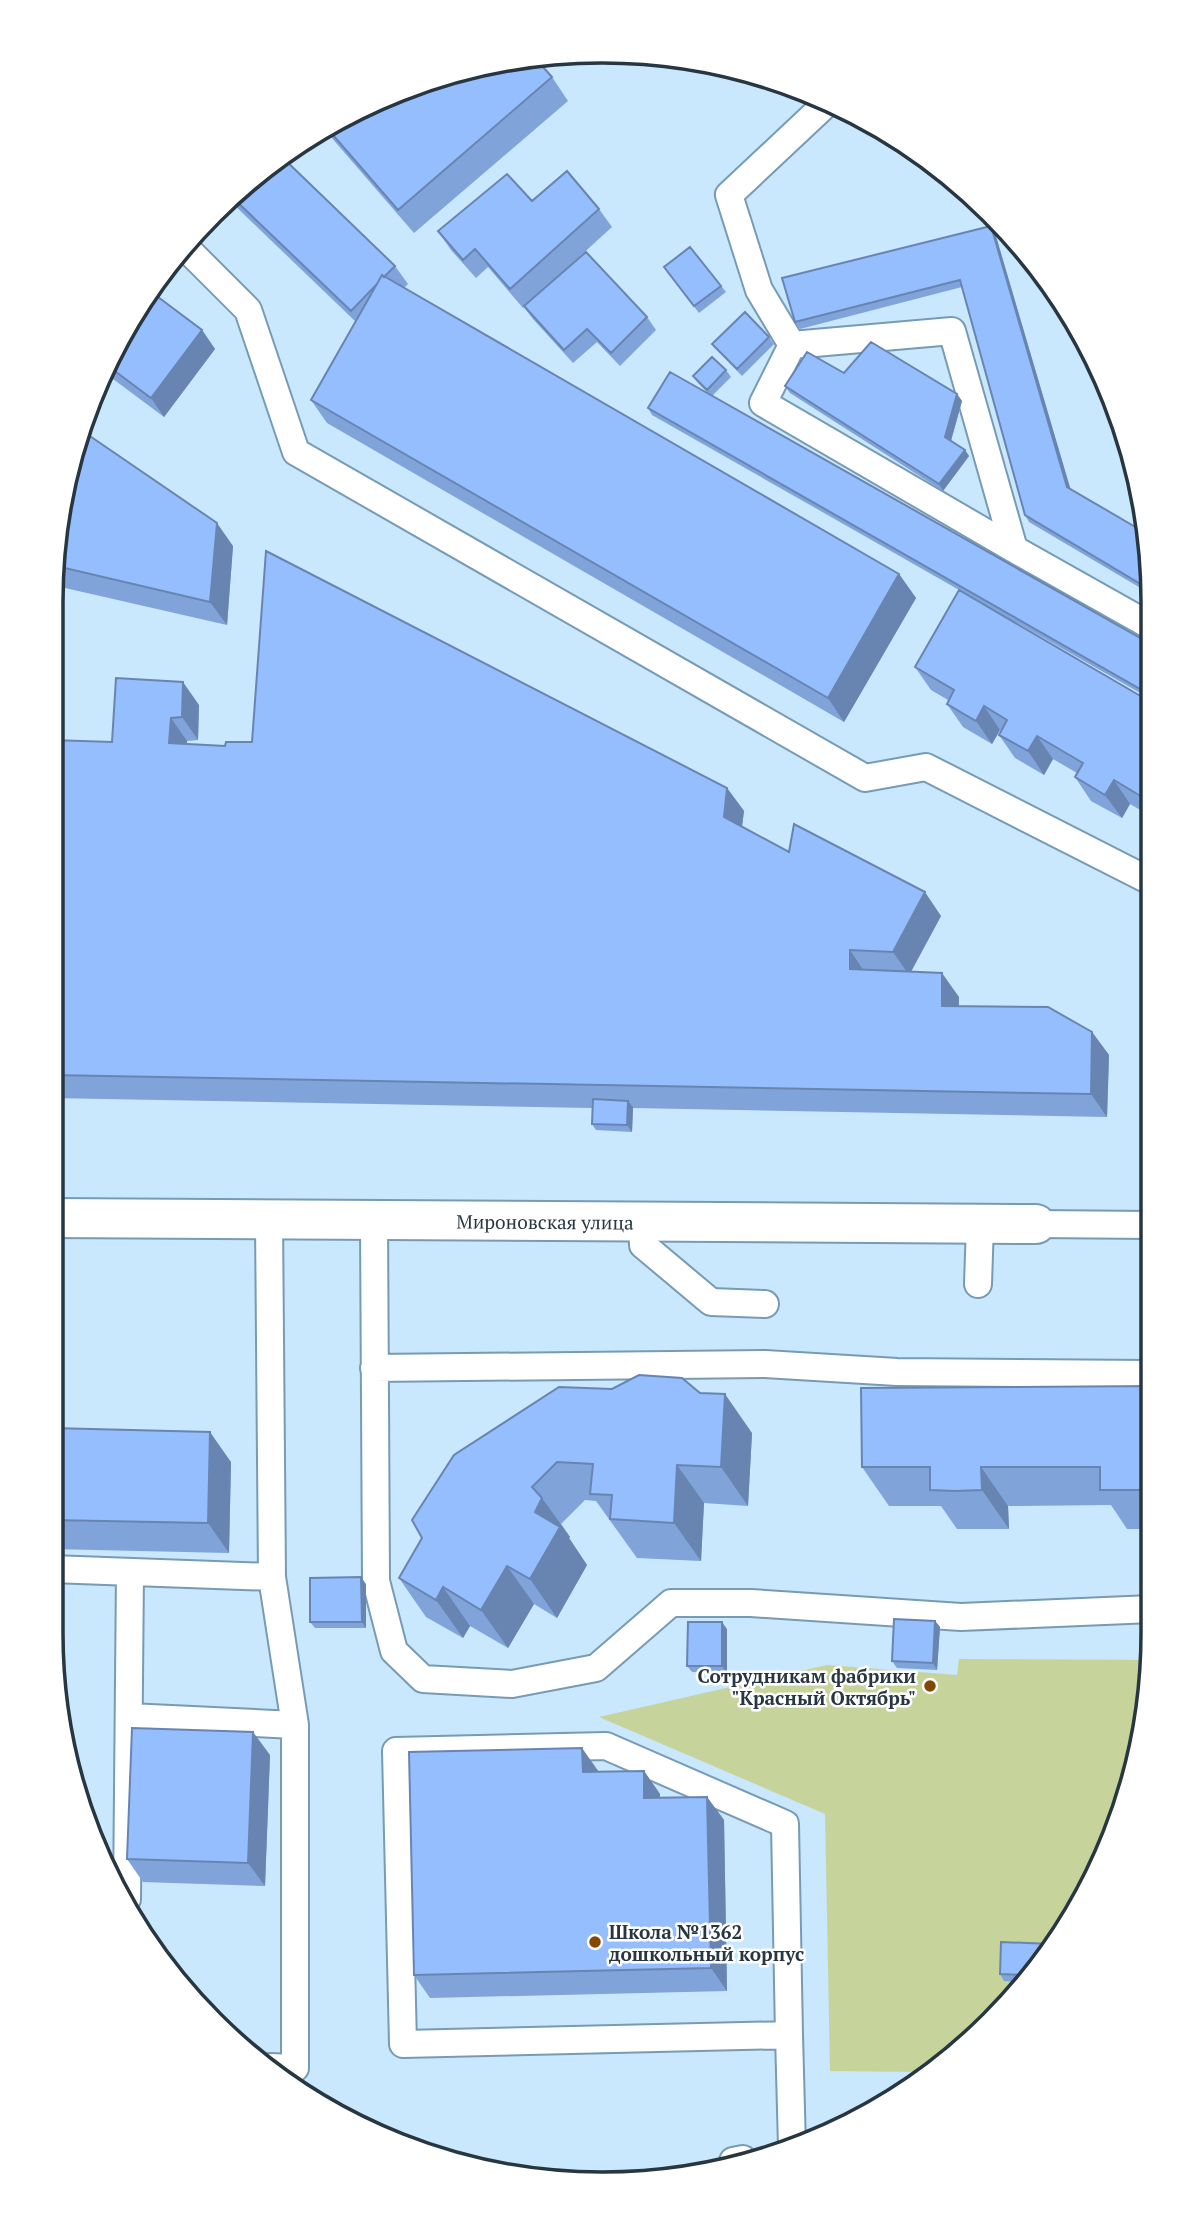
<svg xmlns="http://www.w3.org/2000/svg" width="1204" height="2235" font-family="'PT Serif',serif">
	<rect width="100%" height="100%" fill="#c9e7fd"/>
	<!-- green -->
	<path fill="#c6d49c" d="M 959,1659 L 1152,1660 L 1134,1776 L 1080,1908 L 966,2047 L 926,2072 L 830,2071 L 825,1814 L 599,1717 L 827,1665 L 957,1675 Z"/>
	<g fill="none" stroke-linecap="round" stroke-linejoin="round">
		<defs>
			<path id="lane" d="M 828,102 L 729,195 L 759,290 L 792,345 L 952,331 L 1014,549 L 1149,625
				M 183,245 L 248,310 L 296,452 L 865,778 L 926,767 L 1150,881
				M 792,345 L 763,403 L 1014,549
				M 374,1220 L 376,1581 L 394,1651 L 423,1679 L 512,1684 L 596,1668 L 671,1603 L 751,1603 L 961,1617 L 1152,1609
				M 642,1222 L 643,1245 L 711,1302 L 765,1304
				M 1036,1224 L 1151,1225
				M 978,1284 L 980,1224
				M 374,1368 L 765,1364 L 897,1372 L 1151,1374
				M 51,1569 L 272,1577 L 269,1220
				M 272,1577 L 295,1725
				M 129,1717 L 295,1725 L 295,2068 L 270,2067
				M 127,1899 L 130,1572
				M 789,2035 L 785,1824 L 606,1746 L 396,1751 L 403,2044 L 789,2035 L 792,2147
				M 733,2161 L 743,2159"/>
			<g id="street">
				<path id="s1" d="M 51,1218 L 1036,1224"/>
			</g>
		</defs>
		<!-- lane casing -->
		<use href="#lane" stroke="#779bb4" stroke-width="30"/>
		<!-- street casing -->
		<use href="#street" stroke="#779bb4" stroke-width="42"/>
		<!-- lane -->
		<use href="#lane" stroke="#fff" stroke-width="26"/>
		<!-- street -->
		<use href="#street" stroke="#fff" stroke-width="38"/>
	</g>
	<!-- wall -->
	<path fill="#80a3da" d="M 552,77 L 568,101 L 414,233 L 324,129 L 358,108 Z
		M 266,165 L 395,266 L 408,284 L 404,288 L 899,574 L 916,598 L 844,722 L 327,423 L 311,400 L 356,322 L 229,200 Z
		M 532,201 L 599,209 L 612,227 L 544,289 L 647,317 L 656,330 L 620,366 L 597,342 L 573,363 L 533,319 L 524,307 L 523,308 L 488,267 L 476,278 L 451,250 L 438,231 Z
		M 991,226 L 995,233 L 1070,489 L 1149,535 L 1149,593 L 1029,522 L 1025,515 L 962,287 L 800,329 L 795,322 Z
		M 669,274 L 721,286 L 726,292 L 699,313 Z
		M 124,327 L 202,330 L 215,349 L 164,417 L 105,373 Z
		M 769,337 L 774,344 L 742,376 L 717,350 L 712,344 Z
		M 726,370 L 731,377 L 712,396 L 1149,643 L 1149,698 L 652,415 L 648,408 L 710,395 L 698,383 L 693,376 Z
		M 844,373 L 957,394 L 962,401 L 951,441 L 965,450 L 969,456 L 943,491 L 790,393 L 785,386 Z
		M 70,459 L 233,546 L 227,625 L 52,585 L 52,566 Z
		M 915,667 L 1149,701 L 1149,815 L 1130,804 L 1122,818 L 1091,801 L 1075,777 L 1077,773 L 1053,759 L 1044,775 L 1015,758 L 999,735 L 1001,730 L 1000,730 L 992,744 L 963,727 L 947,704 L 948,700 L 931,690 Z
		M 199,705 L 198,740 L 187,741 L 187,744 L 727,788 L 744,811 L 742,827 L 789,852 L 941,916 L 911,972 L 959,997 L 959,1006 L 1092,1032 L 1109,1055 L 1107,1117 L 633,1108 L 632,1132 L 596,1130 L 592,1124 L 592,1108 L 51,1098 L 52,740 L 112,742 Z
		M 1151,1386 L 1152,1529 L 1127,1529 L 1111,1505 L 1008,1506 L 1009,1529 L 957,1529 L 941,1506 L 889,1506 L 862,1467 Z
		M 700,1393 L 752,1433 L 748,1506 L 704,1503 L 701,1561 L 637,1558 L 596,1501 L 585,1500 L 561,1524 L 570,1537 L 569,1538 L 587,1565 L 557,1618 L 534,1604 L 508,1648 L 470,1626 L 463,1638 L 426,1617 L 399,1578 L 422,1538 L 412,1520 Z
		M 51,1428 L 231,1462 L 229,1553 L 51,1549 Z
		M 366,1584 L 366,1628 L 315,1628 L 310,1622 Z
		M 935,1621 L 940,1627 L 937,1670 L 897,1668 L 892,1661 Z
		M 727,1629 L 727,1673 L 692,1672 L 687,1666 Z
		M 270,1755 L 265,1886 L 143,1882 L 127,1859 Z
		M 644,1771 L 660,1794 L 660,1798 L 707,1797 L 724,1820 L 727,1991 L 430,1998 L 414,1975 L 599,1772 Z
		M 1050,1944 L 1019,1982 L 1004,1981 L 1000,1974 Z"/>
	<!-- shaded-wall -->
	<path fill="#6885b2" d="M 991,226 L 995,233 L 1072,494 L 1067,487 Z
		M 202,330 L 215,349 L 164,417 L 151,398 Z
		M 957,394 L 962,401 L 950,444 L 945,437 Z
		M 965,450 L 969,456 L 943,491 L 939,484 Z
		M 217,523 L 233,546 L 227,625 L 210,602 Z
		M 899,574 L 916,598 L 844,722 L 828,698 Z
		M 183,682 L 199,705 L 198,740 L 182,717 Z
		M 984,706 L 1000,730 L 992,744 L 976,721 Z
		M 171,718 L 187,741 L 185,767 L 169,743 Z
		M 1037,736 L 1053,759 L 1044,775 L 1028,751 Z
		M 1114,780 L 1130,804 L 1122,818 L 1105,795 Z
		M 727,788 L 744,811 L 740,841 L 724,817 Z
		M 925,892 L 941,916 L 909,975 L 893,952 Z
		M 850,950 L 866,974 L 850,969 Z
		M 942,973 L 959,997 L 958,1029 L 942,1006 Z
		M 1092,1032 L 1109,1055 L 1107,1117 L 1091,1094 Z
		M 628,1101 L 633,1107 L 632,1132 L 627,1125 Z
		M 725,1394 L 752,1433 L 748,1506 L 721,1467 Z
		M 210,1432 L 231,1462 L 229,1553 L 208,1523 Z
		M 677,1465 L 704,1503 L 701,1561 L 674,1523 Z
		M 981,1467 L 1008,1506 L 1009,1529 L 982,1490 Z
		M 542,1498 L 570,1537 L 569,1538 L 587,1565 L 557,1618 L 530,1579 L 535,1512 Z
		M 507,1566 L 534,1604 L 508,1648 L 481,1610 Z
		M 361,1577 L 366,1584 L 366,1628 L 362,1622 Z
		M 443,1587 L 470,1626 L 463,1638 L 436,1600 Z
		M 935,1621 L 940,1627 L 937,1670 L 933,1663 Z
		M 722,1622 L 727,1629 L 727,1673 L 722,1666 Z
		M 253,1732 L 270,1755 L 265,1886 L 248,1863 Z
		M 582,1748 L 599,1772 L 583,1772 Z
		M 644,1771 L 660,1794 L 660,1822 L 644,1798 Z
		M 707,1797 L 724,1820 L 727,1991 L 711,1968 Z"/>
	<!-- building -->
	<path fill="#95befe" stroke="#6885b2" stroke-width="2" d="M 534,57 L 552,77 L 398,210 L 326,127 L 358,108 L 459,70 Z
		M 281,156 L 395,266 L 384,277 L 382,275 L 377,284 L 351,311 L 232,197 L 266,165 Z
		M 567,171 L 599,209 L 510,289 L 475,249 L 463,260 L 438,231 L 507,174 L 532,201 Z
		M 991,226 L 1067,487 L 1149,535 L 1149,589 L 1025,515 L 960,280 L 795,322 L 782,278 Z
		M 690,247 L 721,286 L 694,306 L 664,267 Z
		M 586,252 L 647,317 L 611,353 L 587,329 L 564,350 L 524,306 Z
		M 382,275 L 899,574 L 828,698 L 311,400 Z
		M 150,291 L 202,330 L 151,398 L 108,366 L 124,327 Z
		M 745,312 L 769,337 L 737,369 L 712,344 Z
		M 871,342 L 957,394 L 945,437 L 965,450 L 939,484 L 785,386 L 807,352 L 844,373 Z
		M 712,357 L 726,370 L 707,390 L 693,376 Z
		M 670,372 L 1149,643 L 1149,694 L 648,408 Z
		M 81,430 L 217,523 L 210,602 L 52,565 L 70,459 Z
		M 266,551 L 727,788 L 724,817 L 789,852 L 794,824 L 925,892 L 893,952 L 850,950 L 850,969 L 942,973 L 942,1006 L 1048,1007 L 1092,1032 L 1091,1094 L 51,1075 L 52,740 L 112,742 L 116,678 L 183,682 L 182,717 L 171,718 L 169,743 L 225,746 L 226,742 L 252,742 Z
		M 959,590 L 1149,701 L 1149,801 L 1114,780 L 1105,795 L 1075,777 L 1083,763 L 1037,736 L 1028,751 L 999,735 L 1007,720 L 984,706 L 976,721 L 947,704 L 954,690 L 915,667 Z
		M 593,1099 L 628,1101 L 627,1125 L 592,1124 Z
		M 639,1375 L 682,1378 L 700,1393 L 725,1394 L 721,1467 L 677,1465 L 674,1523 L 610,1519 L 612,1495 L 590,1494 L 593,1464 L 557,1462 L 532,1487 L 542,1498 L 535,1512 L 560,1527 L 530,1579 L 507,1566 L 481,1610 L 443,1587 L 436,1600 L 399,1578 L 422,1538 L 412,1520 L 454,1455 L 559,1387 L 612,1389 Z
		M 1151,1386 L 1151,1490 L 1100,1490 L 1100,1467 L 981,1467 L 982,1490 L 955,1491 L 930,1490 L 930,1467 L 862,1467 L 861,1388 Z
		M 51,1428 L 210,1432 L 208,1523 L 51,1520 Z
		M 361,1577 L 362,1622 L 310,1622 L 310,1578 Z
		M 894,1619 L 935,1621 L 933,1663 L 892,1661 Z
		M 688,1622 L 722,1622 L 722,1666 L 687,1666 Z
		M 132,1728 L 253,1732 L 248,1863 L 127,1859 Z
		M 582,1748 L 583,1772 L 644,1771 L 644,1798 L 707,1797 L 711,1968 L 414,1975 L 409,1752 Z
		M 1001,1942 L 1050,1944 L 1025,1975 L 1000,1974 Z"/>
	<!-- markers -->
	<g fill="#854804" stroke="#fff" stroke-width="2.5">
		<circle cx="930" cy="1686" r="7"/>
		<circle cx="595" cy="1942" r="7"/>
	</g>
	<g text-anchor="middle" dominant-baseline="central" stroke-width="5" stroke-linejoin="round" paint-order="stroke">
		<!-- street labels -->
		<g font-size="19" fill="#273640" stroke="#fff">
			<text stroke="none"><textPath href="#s1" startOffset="494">Мироновская улица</textPath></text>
		</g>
		<!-- poi labels -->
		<g font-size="19" font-weight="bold" fill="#273640" stroke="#fff" text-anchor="end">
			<text x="916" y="1675">Сотрудникам фабрики<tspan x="916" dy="22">"Красный Октябрь"</tspan></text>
			<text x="609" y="1931" text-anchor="start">Школа №1362<tspan x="609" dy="22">дошкольный корпус</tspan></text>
		</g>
	</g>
	<!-- crop -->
	<path d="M0 0H1204V2235H0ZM602 63H602A539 539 0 0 1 1141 602V1633A539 539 0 0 1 602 2172H602A539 539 0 0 1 63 1633V602A539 539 0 0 1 602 63Z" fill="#fff" fill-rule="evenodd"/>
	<path fill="none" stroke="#273640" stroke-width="3.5" d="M602 63H602A539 539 0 0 1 1141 602V1633A539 539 0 0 1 602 2172H602A539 539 0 0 1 63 1633V602A539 539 0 0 1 602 63Z"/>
</svg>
